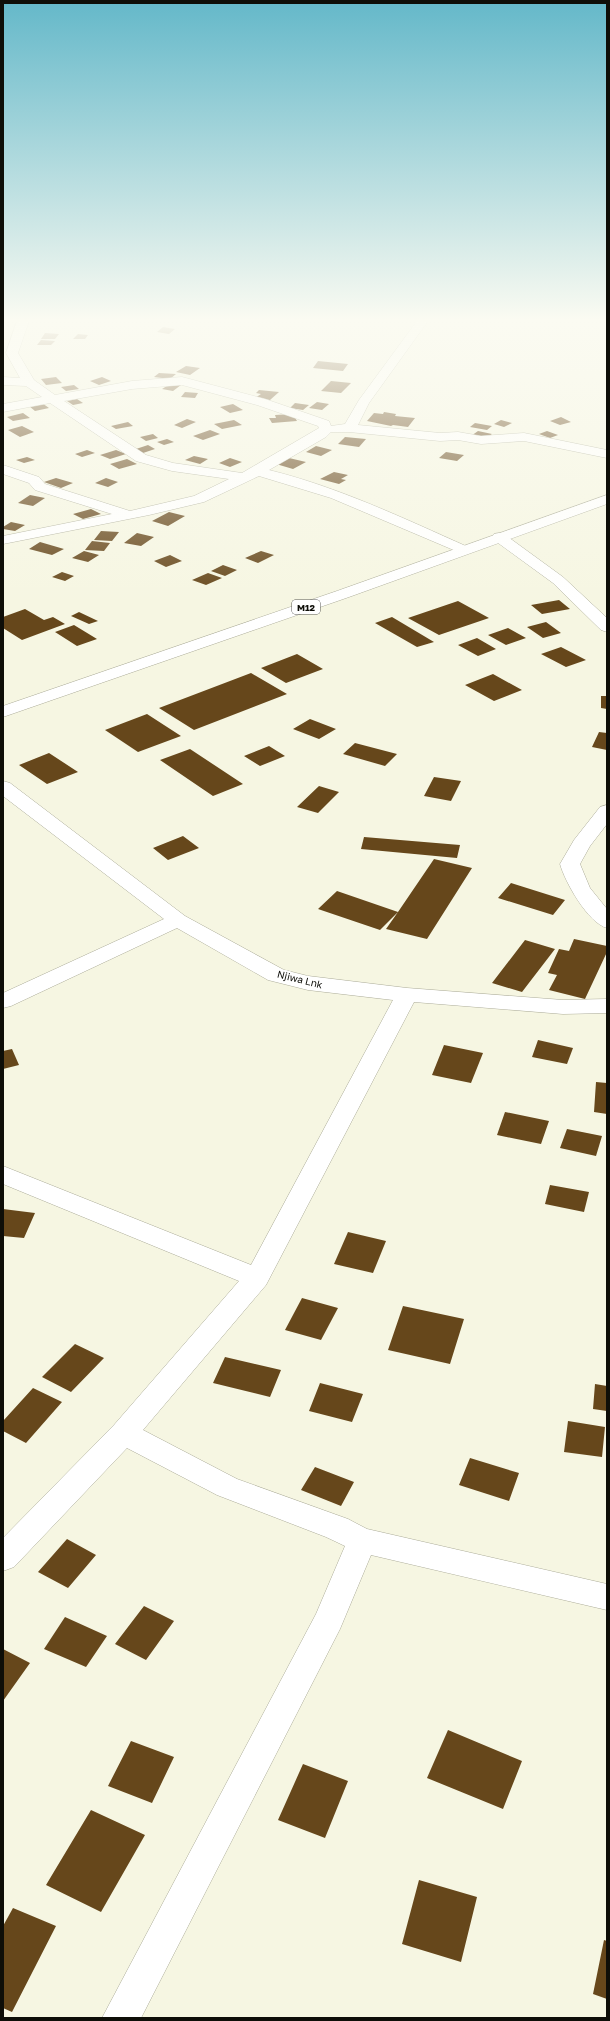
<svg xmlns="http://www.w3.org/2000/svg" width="610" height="2021" font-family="'Golos Text',sans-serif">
	<rect width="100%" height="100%" fill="#f6f6e2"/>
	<!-- building -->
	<path fill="#66471b" d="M 163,327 L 175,329 L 169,334 L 157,332 Z
		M 45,333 L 59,334 L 55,339 L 41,339 Z
		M 78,334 L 88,335 L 85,339 L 73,339 Z
		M 41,340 L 55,341 L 51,345 L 37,345 Z
		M 318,361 L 348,364 L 343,371 L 313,368 Z
		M 186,366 L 200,368 L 190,375 L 176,372 Z
		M 159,373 L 176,374 L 170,379 L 154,377 Z
		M 56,377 L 62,383 L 46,385 L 41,379 Z
		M 102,377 L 111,381 L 99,385 L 90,381 Z
		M 331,381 L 351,383 L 341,393 L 321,391 Z
		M 170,384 L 181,385 L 173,391 L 162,389 Z
		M 74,385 L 79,389 L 66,391 L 61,387 Z
		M 259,390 L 279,392 L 270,400 L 255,398 L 261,394 L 256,393 Z
		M 185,392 L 198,393 L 195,398 L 181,397 Z
		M 77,399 L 83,403 L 73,405 L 67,401 Z
		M 317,402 L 329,404 L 322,410 L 309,408 Z
		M 42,403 L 49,408 L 35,411 L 29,406 Z
		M 295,403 L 309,405 L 303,410 L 290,408 Z
		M 233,404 L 243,410 L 230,413 L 220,407 Z
		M 384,412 L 396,414 L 395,416 L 415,418 L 408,427 L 393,425 L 391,426 L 367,421 L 374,413 L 383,414 Z
		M 23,413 L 30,418 L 13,421 L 7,417 Z
		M 293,414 L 297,421 L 272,423 L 269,418 L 276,418 L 275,415 Z
		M 561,417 L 571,422 L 560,425 L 550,421 Z
		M 187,419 L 196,422 L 182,428 L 174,425 Z
		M 234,420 L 242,425 L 222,429 L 214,424 Z
		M 501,420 L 512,423 L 504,427 L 494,424 Z
		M 128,422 L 133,426 L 116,429 L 111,426 Z
		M 475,423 L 492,426 L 487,430 L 470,427 Z
		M 22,426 L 34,432 L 20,437 L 8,430 Z
		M 210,430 L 220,434 L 203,440 L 193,436 Z
		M 478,431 L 492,434 L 485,439 L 471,436 Z
		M 547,431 L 558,435 L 550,438 L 539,434 Z
		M 153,434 L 158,438 L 146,441 L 140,437 Z
		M 345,437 L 366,439 L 359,447 L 338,444 Z
		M 167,439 L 174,442 L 164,445 L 157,442 Z
		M 148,445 L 155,449 L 143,453 L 136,449 Z
		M 316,446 L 332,450 L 321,456 L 306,452 Z
		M 87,450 L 95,453 L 82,457 L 75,454 Z
		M 116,450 L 126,454 L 110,459 L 100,455 Z
		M 446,452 L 464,455 L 457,461 L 439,458 Z
		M 194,456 L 208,459 L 200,464 L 185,460 Z
		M 27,457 L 35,460 L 24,463 L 16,460 Z
		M 230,458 L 242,462 L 230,467 L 219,463 Z
		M 289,458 L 306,462 L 293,469 L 276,464 Z
		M 127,459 L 137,464 L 119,469 L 110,464 Z
		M 334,472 L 348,475 L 341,479 L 346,480 L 339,484 L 320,479 Z
		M 56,478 L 73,483 L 61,488 L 44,482 Z
		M 106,478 L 118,482 L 108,487 L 95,483 Z
		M 30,495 L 45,498 L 33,506 L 18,503 Z
		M 91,509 L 101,514 L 83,519 L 73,514 Z
		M 169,512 L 185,516 L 168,526 L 152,521 Z
		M 11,522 L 25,525 L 15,531 L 3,529 L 3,527 Z
		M 101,531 L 119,532 L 112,541 L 94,540 Z
		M 137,533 L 154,537 L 141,546 L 124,543 Z
		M 92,541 L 110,543 L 104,551 L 85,550 Z
		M 40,542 L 64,549 L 52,555 L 29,549 Z
		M 84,551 L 99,555 L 88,562 L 72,558 Z
		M 261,551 L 274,555 L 258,563 L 245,558 Z
		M 170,555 L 182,561 L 166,567 L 154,561 Z
		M 223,565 L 237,570 L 225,576 L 211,571 Z
		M 62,572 L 74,576 L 65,581 L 52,577 Z
		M 208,573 L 222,578 L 206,585 L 192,580 Z
		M 559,600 L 570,609 L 542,614 L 531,605 Z
		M 458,601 L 489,618 L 439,635 L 408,618 Z
		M 25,609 L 44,620 L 53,617 L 65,624 L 22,640 L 3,628 L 3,617 Z
		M 79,612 L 98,621 L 89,624 L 71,616 Z
		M 392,617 L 434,642 L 417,647 L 375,623 Z
		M 546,622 L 561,633 L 543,638 L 527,627 Z
		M 74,625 L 97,639 L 77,646 L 55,632 Z
		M 508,628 L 526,638 L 506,645 L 488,635 Z
		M 477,638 L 496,649 L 478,656 L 458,645 Z
		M 561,647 L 586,660 L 566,667 L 541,654 Z
		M 297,654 L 323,669 L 286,683 L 261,668 Z
		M 251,673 L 287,694 L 194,730 L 159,708 Z
		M 493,674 L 522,690 L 494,701 L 465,685 Z
		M 601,696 L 607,696 L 607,709 L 601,708 Z
		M 147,714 L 181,736 L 138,752 L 105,730 Z
		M 310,719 L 336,729 L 319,739 L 293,729 Z
		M 599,732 L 607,733 L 607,750 L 592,747 Z
		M 355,743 L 397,754 L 385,766 L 343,754 Z
		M 269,746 L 285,756 L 260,766 L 244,756 Z
		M 190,749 L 243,784 L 213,796 L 160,760 Z
		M 49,753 L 78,772 L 47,784 L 19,765 Z
		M 434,777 L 461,781 L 451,801 L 424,796 Z
		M 319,786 L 339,792 L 318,813 L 297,807 Z
		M 183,836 L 199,848 L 168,860 L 153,848 Z
		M 364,837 L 460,845 L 457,858 L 361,849 Z
		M 434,859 L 472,868 L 427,939 L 386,929 L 398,912 L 380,930 L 318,909 L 337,891 L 398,912 Z
		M 511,883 L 565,900 L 553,915 L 498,898 Z
		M 574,939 L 607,946 L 607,952 L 585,999 L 549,990 L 557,975 L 548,973 L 559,949 L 569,951 Z
		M 525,940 L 555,949 L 522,992 L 492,983 Z
		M 538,1040 L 573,1048 L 567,1064 L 532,1057 Z
		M 444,1045 L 483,1053 L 471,1083 L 432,1075 Z
		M 12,1049 L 19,1065 L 3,1069 L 3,1051 Z
		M 596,1082 L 607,1083 L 607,1114 L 594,1112 Z
		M 505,1112 L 549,1121 L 541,1144 L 497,1135 Z
		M 567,1129 L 602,1136 L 596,1156 L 560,1148 Z
		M 550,1185 L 589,1192 L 584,1212 L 545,1204 Z
		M 3,1209 L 35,1213 L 24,1238 L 3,1236 Z
		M 348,1232 L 386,1241 L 373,1273 L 334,1264 Z
		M 302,1298 L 338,1308 L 321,1340 L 285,1330 Z
		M 403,1306 L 464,1319 L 450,1364 L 388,1350 Z
		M 75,1344 L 104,1358 L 71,1392 L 42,1377 Z
		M 225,1357 L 281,1370 L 270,1397 L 213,1383 Z
		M 320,1383 L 363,1394 L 352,1422 L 309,1411 Z
		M 595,1384 L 607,1386 L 607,1411 L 593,1409 Z
		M 33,1388 L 62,1402 L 26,1443 L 3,1431 L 3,1421 Z
		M 568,1421 L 605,1427 L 602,1457 L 564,1452 Z
		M 470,1458 L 519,1473 L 509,1501 L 459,1485 Z
		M 315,1467 L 354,1482 L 341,1506 L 301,1490 Z
		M 67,1539 L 96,1555 L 68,1588 L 38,1572 Z
		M 144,1606 L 174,1621 L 146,1660 L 115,1644 Z
		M 65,1617 L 107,1636 L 86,1667 L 44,1649 Z
		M 3,1649 L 30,1663 L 3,1701 Z
		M 448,1730 L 522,1761 L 503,1809 L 427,1778 Z
		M 131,1741 L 174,1757 L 152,1803 L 108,1786 Z
		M 303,1764 L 348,1781 L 325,1838 L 278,1820 Z
		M 91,1810 L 145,1835 L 101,1912 L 46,1885 Z
		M 419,1880 L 477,1897 L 461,1962 L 402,1944 Z
		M 13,1908 L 56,1926 L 12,2012 L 3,2008 L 3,1926 Z
		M 604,1940 L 607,1941 L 607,1999 L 593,1994 Z"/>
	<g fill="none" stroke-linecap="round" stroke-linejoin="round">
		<defs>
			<path id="minor" d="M 17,321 L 29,321 L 18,353 L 34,380 L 55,395 L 132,381 L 182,377 L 265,399 L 329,421 L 331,426 L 345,424 L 359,400 L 417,321 L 428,321 L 369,403 L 358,425 L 440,433 L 458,432 L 481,436 L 524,433 L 607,450 L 607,458 L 524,441 L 481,444 L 458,440 L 440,441 L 349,432 L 331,432 L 326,437 L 269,470 C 338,487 403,518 468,547 L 470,550 L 468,553 L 463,554 L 331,498 L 259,476 L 204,502 L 149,515 L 3,544 L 3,536 L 112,514 L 35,490 L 29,483 L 3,474 L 3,465 L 39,477 L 45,484 L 130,511 L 194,496 L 229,479 L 172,471 L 136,461 L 50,403 L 3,412 L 3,404 L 42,397 L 26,386 L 3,385 L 3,377 L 20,378 L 6,353 ZM 182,385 L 257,405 L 318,426 L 319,428 L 242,473 L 173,463 L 146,455 L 64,401 L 132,389 Z
				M 499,533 L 504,534 L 563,577 L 607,618 L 607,632 L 601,630 L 553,583 L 494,540 L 492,537 L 494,534 Z
				M 3,781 L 10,783 L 185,916 L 284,970 L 308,976 L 407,988 L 563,1000 L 607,999 L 607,1013 L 563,1014 L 414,1002 L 266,1285 L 143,1430 L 237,1479 L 348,1519 L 367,1529 L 607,1584 L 607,1610 L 371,1555 L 340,1629 L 141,2018 L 102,2018 L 316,1614 L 345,1546 L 326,1537 L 217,1495 L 127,1448 L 14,1567 L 3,1571 L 3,1538 L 114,1425 L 239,1281 L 3,1184 L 3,1166 L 251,1265 L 393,1000 L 308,990 L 268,980 L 177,928 L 11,1006 L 3,1008 L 3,993 L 164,919 L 3,796 Z
				M 607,805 L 607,824 L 590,846 L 580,864 L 590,888 L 607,909 L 607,928 C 588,923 565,882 560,864 L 574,840 L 600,807 Z"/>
			<path id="trunk" d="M 607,495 L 607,504 L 349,597 L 3,717 L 3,706 L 337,591 Z"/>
		</defs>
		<!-- minor casing -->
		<use href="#minor" stroke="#acac99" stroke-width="1"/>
		<!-- trunk casing -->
		<use href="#trunk" stroke="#acac99" stroke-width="1"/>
		<!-- minor -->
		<use href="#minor" fill="#fff" fill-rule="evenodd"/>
		<!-- trunk -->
		<use href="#trunk" fill="#fff" fill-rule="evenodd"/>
	</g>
	<!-- sky -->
	<linearGradient id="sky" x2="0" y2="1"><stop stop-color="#64b8c9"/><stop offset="0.53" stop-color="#fbfbf2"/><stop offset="1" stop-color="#fbfbf2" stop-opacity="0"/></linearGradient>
	<rect width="610" height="604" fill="url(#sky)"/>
	<g text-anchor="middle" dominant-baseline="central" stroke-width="4" stroke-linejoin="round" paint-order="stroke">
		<!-- shield labels -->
		<rect fill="#fff" stroke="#565652" stroke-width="1" x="292" y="600" width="28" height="14" rx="3"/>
		<g font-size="9" font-weight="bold" fill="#0e0e08">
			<text x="306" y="607">M12</text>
		</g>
		<!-- street labels -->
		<g font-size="10" fill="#0e0e08" stroke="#fff">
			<text transform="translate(300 979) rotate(14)">Njiwa Lnk</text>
		</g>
	</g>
	<!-- border -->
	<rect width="610" height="2021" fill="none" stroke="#0e0e08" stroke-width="8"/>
</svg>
